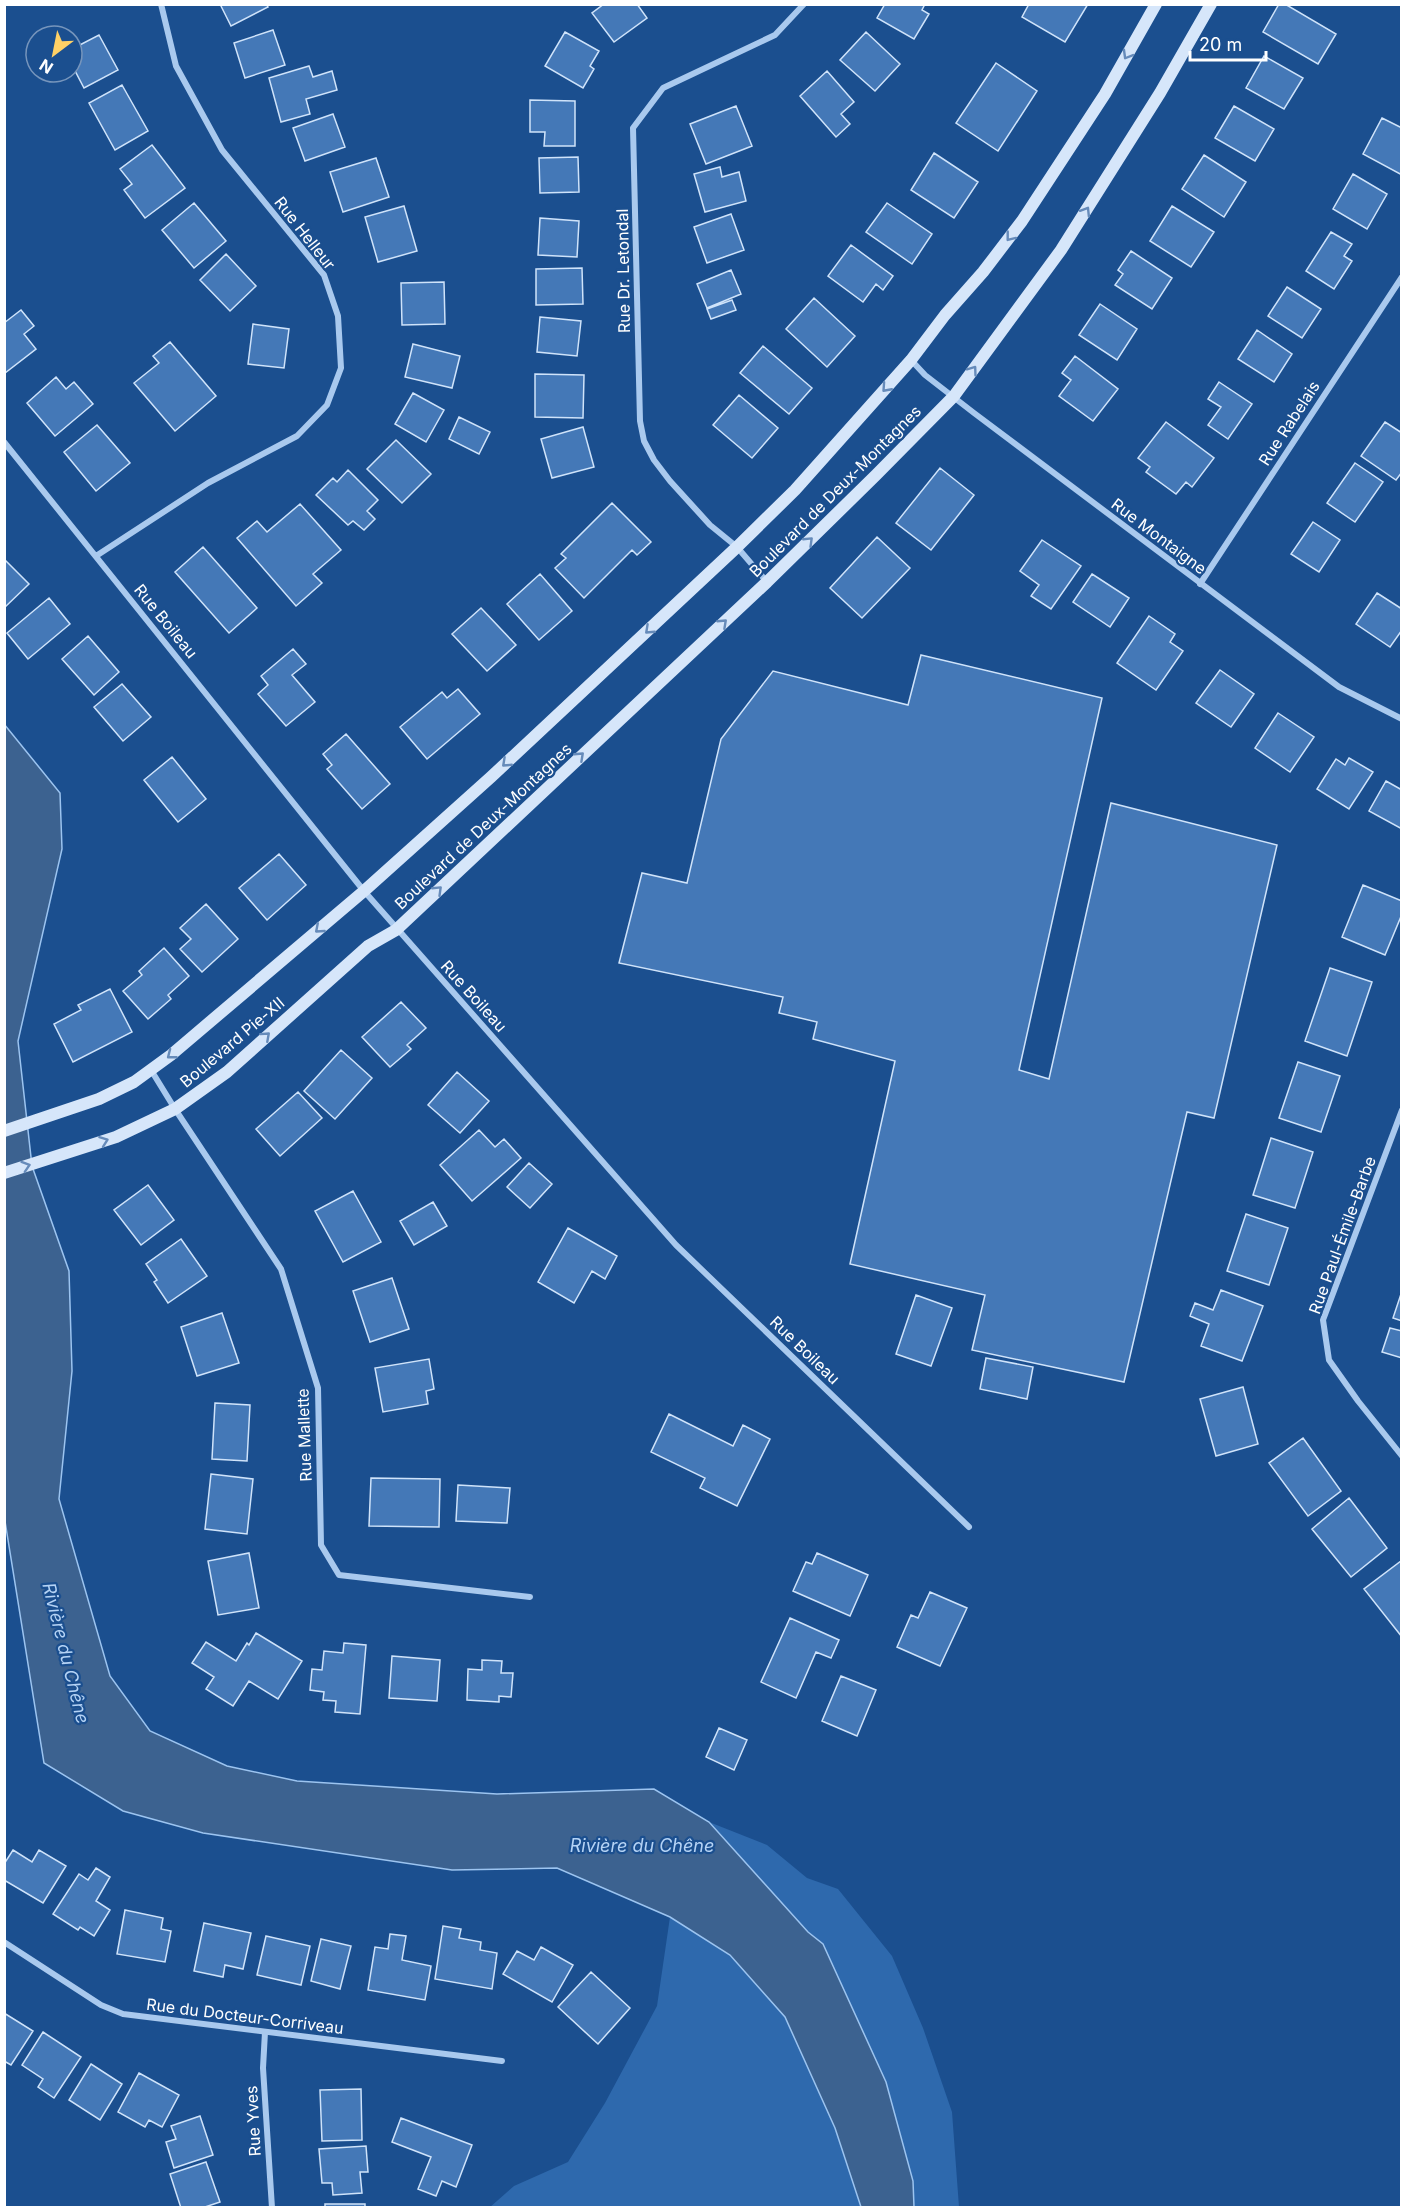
<svg xmlns="http://www.w3.org/2000/svg" width="1406" height="2212" font-family="Inter,sans-serif">
	<rect width="100%" height="100%" fill="#1b4f8f"/>
	<!-- green -->
	<path fill="#2e69ad" d="M 709,1822 L 767,1845 L 807,1878 L 838,1889 L 892,1956 L 923,2028 L 952,2112 L 959,2207 L 914,2207 L 913,2181 L 823,1944 L 808,1932 Z
		M 670,1917 L 730,1955 L 785,2017 L 835,2128 L 861,2207 L 489,2208 L 514,2186 L 568,2162 L 605,2103 L 657,2006 Z"/>
	<!-- water -->
	<path fill="#3c6290" stroke="#9cc4f0" stroke-width="1.5" d="M 4,724 L 60,793 L 62,849 L 18,1041 L 32,1166 L 69,1271 L 72,1371 L 59,1499 L 110,1676 L 150,1731 L 227,1766 L 297,1781 L 497,1794 L 654,1789 L 709,1822 L 808,1932 L 823,1944 L 886,2082 L 913,2181 L 914,2207 L 861,2207 L 835,2128 L 785,2017 L 730,1955 L 670,1917 L 557,1868 L 452,1870 L 203,1833 L 123,1811 L 44,1763 L 4,1515 Z"/>
	<!-- building -->
	<path fill="#4478b7" stroke="#cfe3fa" stroke-width="1.5" d="M 220,4 L 266,4 L 268,7 L 231,26 Z
		M 604,4 L 637,4 L 647,18 L 614,42 L 592,13 Z
		M 885,4 L 925,4 L 922,10 L 929,14 L 914,39 L 877,18 Z
		M 1029,4 L 1088,4 L 1065,42 L 1022,17 Z
		M 1279,4 L 1285,4 L 1336,34 L 1318,64 L 1263,32 Z
		M 273,30 L 285,65 L 245,78 L 234,43 Z
		M 565,32 L 599,51 L 590,66 L 594,69 L 583,88 L 545,66 Z
		M 866,32 L 900,64 L 875,91 L 840,60 Z
		M 99,35 L 118,70 L 84,88 L 72,65 L 72,49 Z
		M 1264,56 L 1303,78 L 1284,109 L 1246,88 Z
		M 996,63 L 1037,91 L 998,151 L 956,123 Z
		M 309,66 L 313,77 L 332,71 L 337,90 L 306,99 L 310,114 L 281,122 L 269,78 Z
		M 827,71 L 854,102 L 841,114 L 850,124 L 836,137 L 800,96 Z
		M 122,85 L 148,131 L 115,150 L 89,103 Z
		M 530,100 L 575,101 L 575,146 L 544,146 L 545,132 L 530,132 Z
		M 736,106 L 752,146 L 706,164 L 690,124 Z
		M 1234,106 L 1274,129 L 1255,161 L 1215,138 Z
		M 333,114 L 345,147 L 305,161 L 293,128 Z
		M 1382,118 L 1402,128 L 1402,175 L 1363,154 Z
		M 152,145 L 185,188 L 145,218 L 124,190 L 132,184 L 120,169 Z
		M 934,153 L 978,182 L 954,218 L 911,190 Z
		M 1204,155 L 1246,182 L 1224,217 L 1182,189 Z
		M 578,157 L 579,192 L 540,193 L 539,158 Z
		M 376,158 L 389,197 L 343,212 L 330,172 Z
		M 720,167 L 722,177 L 739,172 L 746,201 L 705,212 L 694,174 Z
		M 1353,174 L 1387,194 L 1367,229 L 1333,209 Z
		M 194,203 L 226,241 L 194,268 L 162,230 Z
		M 887,203 L 932,234 L 912,264 L 866,232 Z
		M 404,206 L 417,251 L 378,262 L 365,217 Z
		M 1172,206 L 1214,232 L 1191,267 L 1150,241 Z
		M 731,214 L 744,250 L 707,263 L 694,227 Z
		M 540,218 L 579,221 L 577,257 L 538,255 Z
		M 1331,232 L 1352,244 L 1344,256 L 1352,261 L 1334,289 L 1306,271 Z
		M 851,245 L 893,276 L 883,290 L 876,284 L 863,302 L 828,276 Z
		M 1131,251 L 1172,278 L 1152,309 L 1115,285 L 1123,274 L 1118,270 Z
		M 226,254 L 256,286 L 230,311 L 200,280 Z
		M 582,268 L 583,304 L 536,305 L 536,269 Z
		M 731,270 L 741,294 L 707,308 L 697,284 Z
		M 444,282 L 445,324 L 402,325 L 401,283 Z
		M 1287,287 L 1321,309 L 1302,338 L 1268,316 Z
		M 814,298 L 855,336 L 827,367 L 786,329 Z
		M 732,300 L 736,310 L 711,319 L 707,309 Z
		M 1100,304 L 1137,329 L 1117,360 L 1079,335 Z
		M 21,310 L 34,326 L 24,334 L 36,349 L 5,373 L 4,323 Z
		M 540,317 L 581,321 L 577,356 L 537,352 Z
		M 253,324 L 289,329 L 284,368 L 248,364 Z
		M 1257,330 L 1292,354 L 1274,382 L 1238,359 Z
		M 170,342 L 216,396 L 175,431 L 134,383 L 159,363 L 153,356 Z
		M 413,344 L 460,356 L 452,388 L 405,377 Z
		M 763,346 L 812,388 L 789,414 L 740,373 Z
		M 1075,356 L 1118,389 L 1093,421 L 1059,396 L 1071,380 L 1062,373 Z
		M 535,374 L 584,375 L 583,418 L 535,417 Z
		M 56,377 L 66,389 L 74,382 L 93,404 L 55,436 L 27,403 Z
		M 1219,382 L 1252,404 L 1228,439 L 1208,425 L 1221,407 L 1208,399 Z
		M 413,393 L 444,410 L 426,442 L 395,424 Z
		M 739,395 L 778,428 L 752,458 L 713,425 Z
		M 459,417 L 490,432 L 479,454 L 449,439 Z
		M 1166,422 L 1214,458 L 1192,487 L 1186,482 L 1176,494 L 1146,472 L 1150,467 L 1138,458 Z
		M 1385,422 L 1402,433 L 1402,472 L 1396,480 L 1361,456 Z
		M 97,425 L 130,463 L 96,491 L 64,452 Z
		M 583,427 L 594,467 L 552,478 L 541,439 Z
		M 396,440 L 431,474 L 402,503 L 367,469 Z
		M 1355,463 L 1383,482 L 1355,522 L 1327,503 Z
		M 940,468 L 974,495 L 931,550 L 896,523 Z
		M 348,470 L 378,500 L 367,511 L 375,519 L 364,530 L 353,521 L 348,525 L 316,495 L 333,478 L 337,482 Z
		M 612,503 L 651,542 L 637,555 L 632,550 L 584,598 L 555,568 L 566,558 L 561,554 Z
		M 300,504 L 341,550 L 313,574 L 322,583 L 296,606 L 237,538 L 257,521 L 267,532 Z
		M 1313,522 L 1340,540 L 1319,572 L 1291,554 Z
		M 877,537 L 910,568 L 862,618 L 830,588 Z
		M 1042,540 L 1081,566 L 1051,609 L 1031,596 L 1039,585 L 1020,571 Z
		M 203,547 L 257,608 L 229,633 L 175,572 Z
		M 4,559 L 29,584 L 4,608 Z
		M 540,574 L 572,611 L 539,640 L 507,604 Z
		M 1092,574 L 1129,598 L 1110,627 L 1073,602 Z
		M 1377,593 L 1402,609 L 1402,630 L 1390,647 L 1356,624 Z
		M 49,598 L 70,624 L 28,659 L 7,633 Z
		M 481,608 L 516,645 L 487,671 L 452,634 Z
		M 1149,616 L 1175,634 L 1170,642 L 1183,651 L 1156,690 L 1117,663 Z
		M 88,636 L 119,672 L 94,695 L 62,659 Z
		M 293,649 L 306,664 L 292,675 L 315,702 L 286,726 L 258,694 L 268,685 L 261,676 Z
		M 921,655 L 1102,698 L 1019,1070 L 1049,1079 L 1111,803 L 1277,845 L 1214,1118 L 1187,1112 L 1124,1382 L 972,1350 L 985,1295 L 850,1264 L 895,1061 L 813,1039 L 817,1022 L 779,1013 L 783,997 L 619,963 L 642,873 L 687,883 L 721,739 L 773,671 L 908,705 Z
		M 1220,670 L 1254,694 L 1231,727 L 1196,703 Z
		M 122,684 L 151,717 L 123,741 L 94,707 Z
		M 458,689 L 480,714 L 427,759 L 400,727 L 442,692 L 447,698 Z
		M 1278,713 L 1314,737 L 1290,772 L 1255,748 Z
		M 346,734 L 390,784 L 362,809 L 327,769 L 332,765 L 323,754 Z
		M 172,757 L 206,799 L 178,822 L 144,780 Z
		M 1349,758 L 1373,772 L 1349,809 L 1317,789 L 1336,759 L 1345,765 Z
		M 1386,781 L 1402,790 L 1402,829 L 1369,811 Z
		M 279,854 L 306,885 L 267,920 L 239,888 Z
		M 1363,885 L 1402,901 L 1402,914 L 1385,955 L 1342,937 Z
		M 206,904 L 238,939 L 202,972 L 180,949 L 191,939 L 180,928 Z
		M 164,948 L 189,976 L 168,995 L 171,999 L 148,1019 L 123,991 L 142,975 L 139,971 Z
		M 1330,968 L 1372,982 L 1347,1056 L 1305,1041 Z
		M 110,989 L 132,1032 L 73,1062 L 54,1024 L 81,1010 L 78,1005 Z
		M 401,1002 L 426,1028 L 407,1045 L 411,1049 L 390,1067 L 362,1037 Z
		M 341,1050 L 372,1078 L 335,1119 L 304,1091 Z
		M 1298,1062 L 1340,1076 L 1321,1132 L 1279,1118 Z
		M 457,1072 L 489,1101 L 460,1133 L 428,1105 Z
		M 298,1092 L 322,1118 L 280,1156 L 256,1129 Z
		M 479,1130 L 495,1147 L 504,1139 L 521,1158 L 472,1201 L 440,1165 Z
		M 1271,1138 L 1313,1152 L 1295,1208 L 1253,1195 Z
		M 529,1163 L 552,1184 L 530,1208 L 507,1187 Z
		M 148,1185 L 174,1220 L 141,1245 L 114,1210 Z
		M 353,1191 L 381,1242 L 343,1262 L 315,1211 Z
		M 433,1202 L 447,1226 L 414,1245 L 400,1221 Z
		M 1246,1214 L 1288,1228 L 1269,1285 L 1227,1271 Z
		M 568,1228 L 617,1256 L 605,1279 L 592,1271 L 574,1303 L 538,1282 Z
		M 181,1239 L 207,1276 L 168,1303 L 154,1282 L 157,1280 L 146,1264 Z
		M 392,1278 L 409,1329 L 370,1342 L 353,1291 Z
		M 1221,1290 L 1263,1306 L 1242,1361 L 1201,1346 L 1209,1324 L 1190,1316 L 1195,1303 L 1213,1310 Z
		M 1401,1294 L 1402,1294 L 1402,1321 L 1393,1318 Z
		M 916,1295 L 952,1308 L 931,1366 L 896,1354 Z
		M 222,1313 L 239,1363 L 197,1376 L 181,1327 Z
		M 1390,1328 L 1402,1331 L 1402,1358 L 1382,1352 Z
		M 986,1358 L 1033,1367 L 1027,1399 L 980,1389 Z
		M 429,1359 L 434,1389 L 426,1391 L 428,1404 L 383,1412 L 375,1368 Z
		M 1243,1387 L 1258,1444 L 1216,1456 L 1200,1399 Z
		M 215,1403 L 250,1405 L 247,1461 L 212,1459 Z
		M 669,1414 L 733,1446 L 743,1425 L 770,1439 L 737,1506 L 700,1488 L 705,1478 L 651,1452 Z
		M 1303,1438 L 1341,1491 L 1308,1516 L 1269,1463 Z
		M 211,1474 L 253,1479 L 247,1534 L 205,1529 Z
		M 371,1478 L 440,1479 L 439,1527 L 369,1526 Z
		M 458,1485 L 510,1488 L 507,1523 L 456,1521 Z
		M 1349,1498 L 1387,1548 L 1351,1577 L 1312,1529 Z
		M 249,1553 L 259,1608 L 218,1615 L 208,1561 Z
		M 817,1553 L 868,1575 L 850,1616 L 793,1591 L 806,1562 L 812,1564 Z
		M 1401,1561 L 1402,1562 L 1402,1637 L 1364,1589 Z
		M 930,1592 L 967,1608 L 940,1666 L 897,1647 L 911,1615 L 918,1618 Z
		M 790,1618 L 839,1640 L 831,1658 L 816,1652 L 796,1698 L 761,1682 Z
		M 256,1633 L 302,1661 L 278,1699 L 249,1681 L 233,1706 L 206,1689 L 214,1677 L 192,1663 L 206,1642 L 236,1661 L 247,1643 L 249,1645 Z
		M 344,1643 L 366,1645 L 360,1714 L 335,1712 L 336,1701 L 323,1700 L 324,1692 L 310,1690 L 312,1669 L 322,1670 L 324,1651 L 343,1653 Z
		M 392,1656 L 440,1660 L 437,1701 L 389,1698 Z
		M 482,1660 L 502,1661 L 501,1673 L 513,1673 L 511,1697 L 499,1696 L 499,1702 L 467,1700 L 468,1669 L 482,1670 Z
		M 841,1676 L 876,1690 L 857,1736 L 822,1721 Z
		M 719,1728 L 747,1740 L 734,1770 L 706,1757 Z
		M 13,1850 L 32,1862 L 39,1850 L 66,1866 L 43,1903 L 4,1880 L 4,1864 Z
		M 96,1868 L 110,1877 L 96,1901 L 110,1910 L 94,1936 L 80,1927 L 78,1930 L 53,1914 L 79,1874 L 88,1880 Z
		M 125,1910 L 163,1918 L 161,1929 L 171,1931 L 165,1962 L 117,1954 Z
		M 204,1923 L 251,1933 L 243,1969 L 225,1965 L 223,1977 L 194,1971 Z
		M 443,1926 L 461,1929 L 459,1938 L 481,1942 L 480,1950 L 497,1953 L 492,1989 L 435,1979 Z
		M 390,1934 L 406,1936 L 402,1960 L 431,1966 L 425,2000 L 368,1990 L 375,1947 L 388,1949 Z
		M 266,1936 L 310,1946 L 301,1985 L 257,1975 Z
		M 321,1939 L 351,1946 L 340,1989 L 311,1981 Z
		M 541,1947 L 573,1965 L 552,2002 L 503,1974 L 517,1951 L 534,1960 Z
		M 591,1972 L 630,2008 L 598,2044 L 558,2007 Z
		M 4,2013 L 33,2031 L 11,2065 L 4,2061 Z
		M 43,2032 L 81,2057 L 54,2098 L 38,2087 L 43,2079 L 22,2065 Z
		M 91,2064 L 122,2084 L 100,2120 L 69,2100 Z
		M 139,2073 L 179,2095 L 162,2127 L 149,2120 L 145,2127 L 118,2112 Z
		M 361,2089 L 362,2140 L 322,2141 L 320,2090 Z
		M 200,2116 L 213,2155 L 174,2168 L 166,2142 L 176,2139 L 171,2126 Z
		M 401,2118 L 472,2145 L 456,2187 L 442,2181 L 436,2196 L 418,2189 L 431,2157 L 392,2142 Z
		M 366,2146 L 368,2172 L 360,2172 L 362,2193 L 333,2195 L 332,2183 L 322,2183 L 319,2149 Z
		M 206,2162 L 220,2202 L 202,2208 L 181,2208 L 170,2174 Z
		M 325,2204 L 365,2204 L 365,2208 L 325,2208 Z"/>
	<g fill="none" stroke-linecap="round" stroke-linejoin="round">
		<!-- street -->
		<path stroke="#a9c9ee" stroke-width="6" d="M 911,360 L 925,375 L 974,413 L 1339,687 L 1402,719
			M 4,442 L 364,891 L 676,1245 L 969,1527
			M 96,556 L 208,483 L 297,436 L 327,405 L 341,368 L 338,316 L 324,275 L 222,150 L 176,66 L 161,4
			M 767,582 L 737,547 L 710,525 L 670,481 L 654,460 L 644,441 L 640,421 L 633,128 L 663,88 L 775,35 L 804,4
			M 1200,584 L 1402,277
			M 151,1070 L 175,1109 L 281,1269 L 318,1388 L 321,1545 L 339,1575 L 530,1597
			M 1402,1110 L 1323,1320 L 1329,1360 L 1358,1401 L 1402,1456
			M 4,1942 L 101,2005 L 123,2014 L 502,2061
			M 265,2032 L 263,2068 L 272,2208"/>
		<!-- secondary -->
		<path stroke="#d6e6fa" stroke-width="12" d="M 4,1131 L 99,1099 L 134,1082 L 171,1055 L 364,891 L 491,777 L 737,547 L 795,490 L 911,360 L 945,315 L 983,272 L 1022,221 L 1105,94 L 1156,4
			M 4,1173 L 116,1137 L 175,1109 L 227,1072 L 368,946 L 396,930 L 767,582 L 876,475 L 954,396 L 1061,250 L 1160,93 L 1211,4"/>
	</g>
	<!-- one-way arrows -->
	<defs><path id="oneway-chevron" d="M-2-3.5L2.5 0L-2 3.5" fill="none" stroke-width="1.6" stroke-linecap="round" stroke-linejoin="round" transform="scale(1.5)"/></defs>
	<g stroke="#668bba">
		<use href="#oneway-chevron" transform="translate(1127 55) rotate(120)"/>
		<use href="#oneway-chevron" transform="translate(1086 211) rotate(-58)"/>
		<use href="#oneway-chevron" transform="translate(1010 237) rotate(128)"/>
		<use href="#oneway-chevron" transform="translate(973 370) rotate(-54)"/>
		<use href="#oneway-chevron" transform="translate(886 388) rotate(132)"/>
		<use href="#oneway-chevron" transform="translate(809 541) rotate(-44)"/>
		<use href="#oneway-chevron" transform="translate(723 623) rotate(-43)"/>
		<use href="#oneway-chevron" transform="translate(649 630) rotate(137)"/>
		<use href="#oneway-chevron" transform="translate(580 756) rotate(-43)"/>
		<use href="#oneway-chevron" transform="translate(506 763) rotate(137)"/>
		<use href="#oneway-chevron" transform="translate(438 890) rotate(-44)"/>
		<use href="#oneway-chevron" transform="translate(319 929) rotate(139)"/>
		<use href="#oneway-chevron" transform="translate(266 1036) rotate(-42)"/>
		<use href="#oneway-chevron" transform="translate(171 1055) rotate(142)"/>
		<use href="#oneway-chevron" transform="translate(104 1141) rotate(-20)"/>
		<use href="#oneway-chevron" transform="translate(26 1166) rotate(-18)"/>
	</g>
	<g text-anchor="middle" dominant-baseline="central" stroke-width="4.5" stroke-linejoin="round" paint-order="stroke">
		<!-- street labels -->
		<g font-size="16" fill="#fff" stroke="#1b4f8f">
			<text transform="translate(305 233) rotate(52)">Rue Helleur</text>
			<text transform="translate(623 271) rotate(-91)">Rue Dr. Letondal</text>
			<text transform="translate(1289 423) rotate(-57)">Rue Rabelais</text>
			<text transform="translate(835 491) rotate(-45)">Boulevard de Deux-Montagnes</text>
			<text transform="translate(1159 536) rotate(37)">Rue Montaigne</text>
			<text transform="translate(166 621) rotate(51)">Rue Boileau</text>
			<text transform="translate(483 826) rotate(-43)">Boulevard de Deux-Montagnes</text>
			<text transform="translate(474 996) rotate(48)">Rue Boileau</text>
			<text transform="translate(232 1042) rotate(-40)">Boulevard Pie-XII</text>
			<text transform="translate(1342 1235) rotate(-70)">Rue Paul-Émile-Barbe</text>
			<text transform="translate(805 1350) rotate(44)">Rue Boileau</text>
			<text transform="translate(304 1435) rotate(-92)">Rue Mallette</text>
			<text transform="translate(245 2016) rotate(7)">Rue du Docteur-Corriveau</text>
			<text transform="translate(253 2121) rotate(-93)">Rue Yves</text>
		</g>
		<!-- water labels -->
		<g font-size="18" font-style="italic" fill="#b5d3f5" stroke="#1b4f8f">
			<text transform="translate(66 1653) rotate(76)">Rivière du Chêne</text>
			<text x="642" y="1845">Rivière du Chêne</text>
		</g>
	</g>
	<!-- border -->
	<rect width="1406" height="2212" fill="none" stroke="#ffffff" stroke-width="12"/>
	<!-- north arrow -->
	<g transform="translate(54 54) rotate(212)"><circle r="28" fill="#1b4f8f" stroke="#7695bc" stroke-width="1.5"/>
	<path d="M0-4.5L10 22L0 15L-10 22Z" fill="#ffd166"/>
	<text y="-9" font-size="16" font-weight="bold" text-anchor="middle" fill="#ffffff">N</text>
	</g>
	<!-- scale -->
	<path d="M1190 51v9h76v-9" fill="none" stroke="#ffffff" stroke-width="3"/>
	<text x="1199" y="51" font-size="18" fill="#ffffff" stroke="#1b4f8f" stroke-width="4.5" paint-order="stroke">20 m</text>
</svg>
